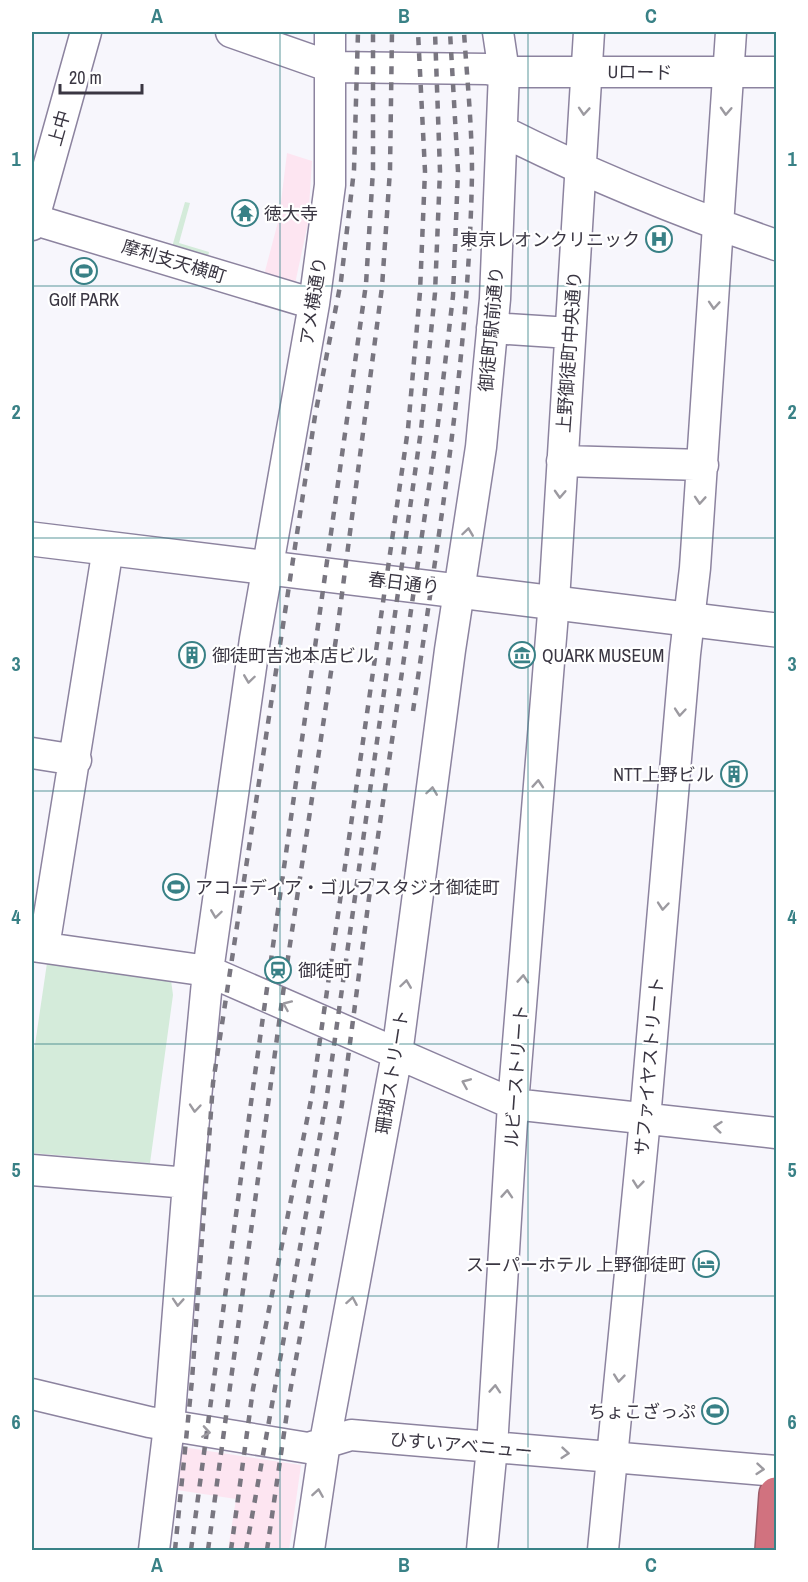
<svg xmlns="http://www.w3.org/2000/svg" width="808" height="1582" font-family="'Archivo Narrow','Noto Sans JP',sans-serif">
	<rect width="100%" height="100%" fill="#f7f6fc"/>
	<!-- commercial -->
	<path fill="#fde5f1" d="M 287,153 L 312,161 L 308,223 L 295,284 L 264,275 L 279,218 Z
		M 182,1447 L 301,1465 L 289,1550 L 228,1550 L 236,1499 L 177,1490 Z"/>
	<!-- green -->
	<path fill="#d4ebda" d="M 185,202 L 190,203 L 179,243 L 209,252 L 208,257 L 172,247 Z
		M 47,963 L 171,980 L 173,995 L 150,1163 L 32,1153 L 32,1065 Z"/>
	<g fill="none" stroke-linecap="round" stroke-linejoin="round">
		<defs>
			<path id="street" d="M 231,32 L 331,67 L 487,69 L 504,72 L 776,72
				M 502,131 C 590,175 683,213 776,245
				M 32,219 L 314,304
				M 32,225 L 86,32
				M 492,328 L 570,333
				M 562,461 L 703,465
				M 32,753 L 76,760
				M 32,946 L 208,971 L 513,1104 L 776,1133
				M 44,947 L 108,548
				M 32,1170 L 188,1183
				M 32,1394 L 149,1422 L 308,1448 L 351,1435 L 776,1471
				M 154,1550 L 169,1426 L 188,1183 L 208,971 L 255,639 L 314,304 L 330,185 L 330,32
				M 309,1550 L 325,1442 L 397,1054 L 450,650 L 481,447 L 495,299 L 504,72 L 498,32
				M 482,1550 L 492,1447 L 513,1104 L 554,601 L 589,32
				M 603,1550 L 645,1119 L 685,654 L 695,568 L 731,32"/>
			<path id="secondary" d="M 32,539 L 776,630"/>
			<path id="highway" d="M 772,1550 L 776,1494"/>
		</defs>
		<!-- street casing -->
		<use href="#street" stroke="#8c839f" stroke-width="33"/>
		<!-- secondary casing -->
		<use href="#secondary" stroke="#8c839f" stroke-width="36"/>
		<!-- highway casing -->
		<use href="#highway" stroke="#9c5d6a" stroke-width="36"/>
		<!-- street -->
		<use href="#street" stroke="#fff" stroke-width="30"/>
		<!-- secondary -->
		<use href="#secondary" stroke="#fff" stroke-width="33"/>
		<!-- highway -->
		<use href="#highway" stroke="#d1727f" stroke-width="33"/>
		<!-- rail -->
		<path stroke="#797680" stroke-width="4.5" stroke-dasharray="8 8" stroke-linecap="butt" d="M 413,711 C 439,533 469,354 472,173 C 472,126 467,78 464,32
			M 175,1550 L 192,1380 L 213,1083 L 315,416 L 341,281 L 354,170 L 358,32
			M 191,1550 L 253,1088 L 366,284 L 373,170 L 373,32
			M 208,1550 L 286,971 L 337,632 L 382,287 L 390,170 L 392,32
			M 231,1550 L 253,1389 L 312,1095 L 408,429 L 420,292 L 425,171 L 418,32
			M 246,1550 L 326,1102 L 421,430 L 435,293 L 440,171 L 435,32
			M 267,1550 L 290,1392 L 342,1104 L 369,898 L 437,432 L 453,296 L 458,171 L 450,32"/>
	</g>
	<!-- one-way arrows -->
	<defs><path id="oneway-chevron" d="M-2-3.5L2.5 0L-2 3.5" fill="none" stroke-width="1.6" stroke-linecap="round" stroke-linejoin="round" transform="scale(1.5)"/></defs>
	<g stroke="#9c9aa0">
		<use href="#oneway-chevron" transform="translate(584 111) rotate(94)"/>
		<use href="#oneway-chevron" transform="translate(726 111) rotate(93)"/>
		<use href="#oneway-chevron" transform="translate(714 305) rotate(94)"/>
		<use href="#oneway-chevron" transform="translate(560 494) rotate(93)"/>
		<use href="#oneway-chevron" transform="translate(700 500) rotate(94)"/>
		<use href="#oneway-chevron" transform="translate(468 532) rotate(-82)"/>
		<use href="#oneway-chevron" transform="translate(249 679) rotate(98)"/>
		<use href="#oneway-chevron" transform="translate(680 712) rotate(95)"/>
		<use href="#oneway-chevron" transform="translate(538 784) rotate(-86)"/>
		<use href="#oneway-chevron" transform="translate(432 791) rotate(-82)"/>
		<use href="#oneway-chevron" transform="translate(663 906) rotate(95)"/>
		<use href="#oneway-chevron" transform="translate(216 914) rotate(98)"/>
		<use href="#oneway-chevron" transform="translate(523 979) rotate(-86)"/>
		<use href="#oneway-chevron" transform="translate(406 984) rotate(-82)"/>
		<use href="#oneway-chevron" transform="translate(287 1005) rotate(-156)"/>
		<use href="#oneway-chevron" transform="translate(466 1083) rotate(-157)"/>
		<use href="#oneway-chevron" transform="translate(195 1108) rotate(95)"/>
		<use href="#oneway-chevron" transform="translate(718 1127) rotate(-174)"/>
		<use href="#oneway-chevron" transform="translate(638 1184) rotate(96)"/>
		<use href="#oneway-chevron" transform="translate(507 1194) rotate(-86)"/>
		<use href="#oneway-chevron" transform="translate(352 1301) rotate(-80)"/>
		<use href="#oneway-chevron" transform="translate(178 1302) rotate(94)"/>
		<use href="#oneway-chevron" transform="translate(619 1378) rotate(96)"/>
		<use href="#oneway-chevron" transform="translate(495 1389) rotate(-86)"/>
		<use href="#oneway-chevron" transform="translate(206 1432) rotate(9)"/>
		<use href="#oneway-chevron" transform="translate(565 1453) rotate(5)"/>
		<use href="#oneway-chevron" transform="translate(760 1469) rotate(5)"/>
		<use href="#oneway-chevron" transform="translate(318 1493) rotate(-81)"/>
	</g>
	<!-- grid -->
	<path fill="none" stroke="#398186" stroke-width="1.5" stroke-opacity="0.55" d="M 280,32 L 280,1550M 528,32 L 528,1550M 32,286 L 776,286M 32,538 L 776,538M 32,791 L 776,791M 32,1044 L 776,1044M 32,1296 L 776,1296"/>
	<!-- icons -->
	<defs>
		<symbol id="temple-ring" viewBox="-11 -11 22 22"><circle r="9.5" fill="#fff" stroke="#398186" stroke-width="1.5"/><path d="M0-6L5-2H3V0L6.5 2.5H4V6H1.5V3h-3V6H-4V2.5H-6.5L-3 0V-2H-5Z" fill="#398186"/></symbol>
		<symbol id="hospital-ring" viewBox="-11 -11 22 22"><circle r="9.5" fill="#fff" stroke="#398186" stroke-width="1.5"/><path d="M-5-5h3v3.5h4V-5h3V5h-3V1.5h-4V5h-3Z" fill="#398186"/></symbol>
		<symbol id="stadium-ring" viewBox="-11 -11 22 22"><circle r="9.5" fill="#fff" stroke="#398186" stroke-width="1.5"/><path d="M0-5a6.5 5 0 1 0 0 10a6.5 5 0 1 0 0-10ZM-3.5-1.8h7v3.6h-7Z" fill="#398186"/></symbol>
		<symbol id="building-ring" viewBox="-11 -11 22 22"><circle r="9.5" fill="#fff" stroke="#398186" stroke-width="1.5"/><path d="M-4-6H4V6H1V3H-1V6H-4ZM-2.5-4.3h1.7v1.8h-1.7ZM.8-4.3h1.7v1.8H.8ZM-2.5-1h1.7V.8h-1.7ZM.8-1h1.7V.8H.8Z" fill="#398186"/></symbol>
		<symbol id="museum-ring" viewBox="-11 -11 22 22"><circle r="9.5" fill="#fff" stroke="#398186" stroke-width="1.5"/><path d="M0-6L6-3V-2H-6V-3ZM-5-1h2V3h-2ZM-1-1h2V3h-2ZM3-1h2V3H3ZM-6 4H6V6H-6Z" fill="#398186"/></symbol>
		<symbol id="station-ring" viewBox="-11 -11 22 22"><circle r="9.5" fill="#fff" stroke="#398186" stroke-width="1.5"/><path d="M-3-6H3Q5-6 5-4V2Q5 4 3 4L4.5 6H3L1.5 4h-3L-3 6H-4.5L-3 4Q-5 4-5 2V-4Q-5-6-3-6ZM-3.5-4v3h7v-3ZM-3.5 1v1.5H-2V1ZM2 1v1.5H3.5V1Z" fill="#398186"/></symbol>
		<symbol id="hotel-ring" viewBox="-11 -11 22 22"><circle r="9.5" fill="#fff" stroke="#398186" stroke-width="1.5"/><path d="M-6-4.5h1.5V1H6V5H4.5V3h-9V5H-6ZM-4 0a1.8 1.8 0 1 1 3.6 0ZM.5 0V-2.5h3Q6-2.5 6 0Z" fill="#398186"/></symbol>
	</defs>
	<g fill-rule="evenodd">
		<use href="#temple-ring" x="230" y="198" width="30" height="30"/>
		<use href="#hospital-ring" x="644" y="224" width="30" height="30"/>
		<use href="#stadium-ring" x="69" y="256" width="30" height="30"/>
		<use href="#building-ring" x="177" y="640" width="30" height="30"/>
		<use href="#museum-ring" x="507" y="640" width="30" height="30"/>
		<use href="#building-ring" x="719" y="759" width="30" height="30"/>
		<use href="#stadium-ring" x="161" y="872" width="30" height="30"/>
		<use href="#station-ring" x="263" y="955" width="30" height="30"/>
		<use href="#hotel-ring" x="691" y="1249" width="30" height="30"/>
		<use href="#stadium-ring" x="700" y="1396" width="30" height="30"/>
	</g>
	<g text-anchor="middle" dominant-baseline="central" stroke-width="4.5" stroke-linejoin="round" paint-order="stroke">
		<!-- street labels -->
		<g font-size="18" fill="#3a3642" stroke="#fff">
			<text transform="translate(640 72) rotate(1)">Uロード</text>
			<text transform="translate(59 128) rotate(-74)">上中</text>
			<text transform="translate(174 261) rotate(17)">摩利支天横町</text>
			<text transform="translate(313 301) rotate(-81)">アメ横通り</text>
			<text transform="translate(491 329) rotate(-85)">御徒町駅前通り</text>
			<text transform="translate(569 352) rotate(-86)">上野御徒町中央通り</text>
			<text transform="translate(404 583) rotate(7)">春日通り</text>
			<text transform="translate(649 1066) rotate(-85)">サファイヤストリート</text>
			<text transform="translate(392 1072) rotate(-81)">珊瑚ストリート</text>
			<text transform="translate(516 1076) rotate(-86)">ルビーストリート</text>
			<text transform="translate(461 1445) rotate(5)">ひすいアベニュー</text>
		</g>
		<!-- poi labels -->
		<g font-size="18" fill="#3a3642" stroke="#fff" text-anchor="start">
			<text x="264" y="213">徳大寺</text>
			<text x="640" y="239" text-anchor="end">東京レオンクリニック</text>
			<text x="84" y="299" text-anchor="middle">Golf PARK</text>
			<text x="212" y="655">御徒町吉池本店ビル</text>
			<text x="542" y="655">QUARK MUSEUM</text>
			<text x="714" y="774" text-anchor="end">NTT上野ビル</text>
			<text x="195" y="887">アコーディア・ゴルフスタジオ御徒町</text>
			<text x="298" y="970">御徒町</text>
			<text x="686" y="1264" text-anchor="end">スーパーホテル 上野御徒町</text>
			<text x="696" y="1411" text-anchor="end">ちょこざっぷ</text>
		</g>
	</g>
	<!-- border -->
	<rect width="808" height="1582" fill="none" stroke="#ffffff" stroke-width="66"/>
	<!-- scale -->
	<path d="M60 84v9h82v-9" fill="none" stroke="#3a3642" stroke-width="3"/>
	<text x="69" y="84" font-size="18" fill="#3a3642" stroke="#ffffff" stroke-width="4.5" paint-order="stroke">20 m</text>
	<rect x="33" y="33" width="742" height="1516" fill="none" stroke="#398186" stroke-width="2"/>
	<g font-size="20" text-anchor="middle" font-weight="bold" fill="#398186">
		<text x="157" y="23">A</text>
		<text x="404" y="23">B</text>
		<text x="651" y="23">C</text>
		<text x="16" y="166">1</text>
		<text x="792" y="166">1</text>
		<text x="16" y="419">2</text>
		<text x="792" y="419">2</text>
		<text x="16" y="671">3</text>
		<text x="792" y="671">3</text>
		<text x="16" y="924">4</text>
		<text x="792" y="924">4</text>
		<text x="16" y="1177">5</text>
		<text x="792" y="1177">5</text>
		<text x="16" y="1429">6</text>
		<text x="792" y="1429">6</text>
		<text x="157" y="1572">A</text>
		<text x="404" y="1572">B</text>
		<text x="651" y="1572">C</text>
	</g>
</svg>
